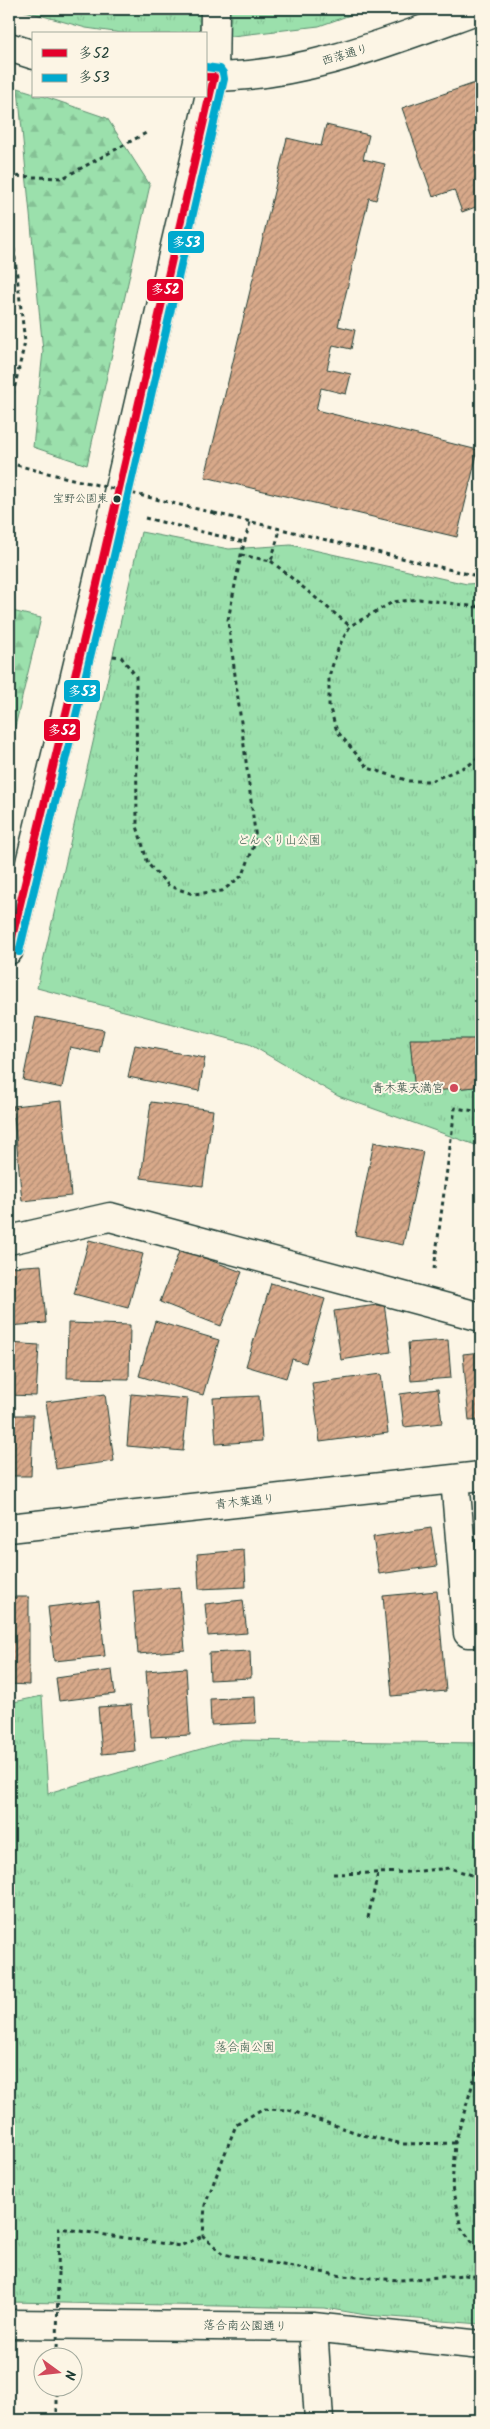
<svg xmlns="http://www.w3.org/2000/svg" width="490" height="2429" font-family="Kalam,'Klee One',sans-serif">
	<defs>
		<pattern id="grass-tufts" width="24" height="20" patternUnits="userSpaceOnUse" patternTransform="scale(1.25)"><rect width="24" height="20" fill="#9be0ac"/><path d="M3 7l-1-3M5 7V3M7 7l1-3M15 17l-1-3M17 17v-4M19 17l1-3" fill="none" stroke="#85c195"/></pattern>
		<pattern id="forest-firs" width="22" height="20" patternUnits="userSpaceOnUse" patternTransform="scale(1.25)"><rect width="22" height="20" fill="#9be0ac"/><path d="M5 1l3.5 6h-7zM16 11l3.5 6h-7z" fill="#85c195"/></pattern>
		<pattern id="building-hatch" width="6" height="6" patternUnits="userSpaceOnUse" patternTransform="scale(1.25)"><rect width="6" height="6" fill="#d8a98a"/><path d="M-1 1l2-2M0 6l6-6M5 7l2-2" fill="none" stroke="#af8b72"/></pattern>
	</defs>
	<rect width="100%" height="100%" fill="#fcf5e5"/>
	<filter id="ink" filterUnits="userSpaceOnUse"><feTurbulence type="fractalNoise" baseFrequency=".02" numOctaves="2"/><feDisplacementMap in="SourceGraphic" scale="10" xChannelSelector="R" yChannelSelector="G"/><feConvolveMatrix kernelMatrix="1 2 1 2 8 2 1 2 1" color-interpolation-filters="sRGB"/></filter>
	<g filter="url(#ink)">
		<!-- grass -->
		<path fill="url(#grass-tufts)" stroke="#5d8e70" d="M 18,9 L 367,9 L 319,26 L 206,39 L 206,34 L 129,34 L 86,28 Z
			M 141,532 L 229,549 L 291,545 L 467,584 L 481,583 L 481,1147 L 338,1096 L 249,1044 L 37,988 Z
			M 42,1696 L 48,1793 L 232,1740 L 481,1743 L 481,2324 L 366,2315 L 325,2308 L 9,2302 L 9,1703 Z"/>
		<!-- forest -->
		<path fill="url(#forest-firs)" stroke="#5d8e70" d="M 18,88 L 34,93 L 34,96 L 43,96 L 107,118 L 150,185 L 87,465 L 33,447 L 43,351 Z
			M 12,611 L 41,618 L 9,752 L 9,620 Z"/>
		<!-- building -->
		<path fill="url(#building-hatch)" stroke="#1f3d34" d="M 481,81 L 481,205 L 462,212 L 454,190 L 433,197 L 402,108 Z
			M 326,125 L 369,135 L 363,159 L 385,164 L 376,200 L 369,198 L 338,326 L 355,330 L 351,349 L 333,345 L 327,369 L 351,374 L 346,394 L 321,388 L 316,410 L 478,450 L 457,537 L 205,477 L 287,138 L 321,146 Z
			M 36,1017 L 104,1030 L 99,1053 L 70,1047 L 62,1088 L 23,1080 Z
			M 410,1039 L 479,1039 L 475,1087 L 415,1093 Z
			M 135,1045 L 205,1058 L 199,1091 L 128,1077 Z
			M 62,1101 L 71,1196 L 22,1201 L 13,1106 Z
			M 151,1102 L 213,1110 L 203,1186 L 141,1178 Z
			M 374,1142 L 423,1152 L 403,1245 L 355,1235 Z
			M 89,1240 L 143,1254 L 128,1308 L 74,1294 Z
			M 180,1249 L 242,1272 L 221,1326 L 160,1302 Z
			M 41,1265 L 46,1323 L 9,1326 L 9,1267 Z
			M 271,1283 L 325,1299 L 306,1363 L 292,1359 L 286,1378 L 246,1366 Z
			M 384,1304 L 391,1352 L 341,1360 L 334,1311 Z
			M 155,1321 L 219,1340 L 203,1395 L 139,1376 Z
			M 68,1323 L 130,1325 L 129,1379 L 67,1378 Z
			M 448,1340 L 451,1378 L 411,1381 L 408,1343 Z
			M 9,1343 L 39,1345 L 36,1396 L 9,1395 Z
			M 481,1352 L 481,1420 L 469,1421 L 463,1354 Z
			M 381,1374 L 388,1433 L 320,1442 L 312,1383 Z
			M 438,1389 L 442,1423 L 404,1427 L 400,1394 Z
			M 105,1394 L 114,1461 L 56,1469 L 46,1402 Z
			M 131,1394 L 188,1399 L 183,1451 L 127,1446 Z
			M 259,1396 L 262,1441 L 216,1444 L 213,1398 Z
			M 9,1415 L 33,1415 L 31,1476 L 9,1476 Z
			M 431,1528 L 437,1566 L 379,1574 L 373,1537 Z
			M 244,1550 L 246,1587 L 199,1589 L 197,1554 Z
			M 180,1587 L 185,1650 L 138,1654 L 133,1591 Z
			M 437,1591 L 446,1691 L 392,1696 L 383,1596 Z
			M 9,1597 L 29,1597 L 29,1685 L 9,1684 Z
			M 243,1600 L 247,1633 L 208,1636 L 205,1604 Z
			M 99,1601 L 105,1656 L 54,1661 L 48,1607 Z
			M 250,1651 L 251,1678 L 210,1680 L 209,1653 Z
			M 186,1668 L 190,1735 L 151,1737 L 146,1671 Z
			M 112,1670 L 115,1694 L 59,1701 L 56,1678 Z
			M 255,1697 L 256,1723 L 211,1725 L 210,1699 Z
			M 131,1705 L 135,1751 L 102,1754 L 98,1707 Z"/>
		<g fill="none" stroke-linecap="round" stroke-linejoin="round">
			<defs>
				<path id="minor" d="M 9,47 L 34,55
					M 206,77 C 302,78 391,41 479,9
					M 9,950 L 94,597 L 214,77 L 215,9
					M 9,1240 L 110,1217 L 481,1317
					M 455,1479 L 468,1633 L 481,1633
					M 9,1528 L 481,1476
					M 9,2324 L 313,2327 L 481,2345
					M 313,2327 L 319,2420"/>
			</defs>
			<!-- minor casing -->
			<use href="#minor" stroke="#1f3d34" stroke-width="31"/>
			<!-- path -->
			<path stroke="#1f3d34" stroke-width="3" stroke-dasharray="4 4" stroke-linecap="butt" d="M 9,176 L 63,178 L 146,133
				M 9,209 L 25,342 L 9,411
				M 9,463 L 39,471
				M 214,513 L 481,577
				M 145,518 L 244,542
				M 241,555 L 271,561 L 280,530
				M 271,561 L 350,626
				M 481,588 L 478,607 L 481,612
				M 478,607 L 419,599 L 393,602 L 350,626 L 339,646 L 329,676 L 329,706 L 337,731 L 368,768 L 409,781 L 431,781 L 469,765 L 481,755
				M 113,656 L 121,657 L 136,676 L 137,826 L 148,864 L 169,886 L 193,894 L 222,891 L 243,875 L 256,840 L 228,620 L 241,555 L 250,522
				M 434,1269 L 455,1108 L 481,1112
				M 333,1874 L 410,1872 L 450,1868 L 481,1878
				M 368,1918 L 378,1873
				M 481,2056 L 455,2143 L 452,2187 L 461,2228 L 481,2253
				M 455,2143 L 403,2144 L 363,2135 L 289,2110 L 262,2109 L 236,2125 L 205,2205 L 203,2236 L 223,2254 L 342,2276 L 400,2280 L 465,2275 L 481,2277
				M 58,2271 L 59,2228 L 180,2246 L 203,2236
				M 57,2420 L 57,2386"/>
			<!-- minor -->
			<use href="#minor" stroke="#fcf5e5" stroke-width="28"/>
			<!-- path-bridge -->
			<path stroke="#1f3d34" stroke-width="3" stroke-dasharray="4 4" stroke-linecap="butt" d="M 39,471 L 214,513
				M 57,2356 L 58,2271"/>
			<defs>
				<path id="bus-1" d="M 9,950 L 94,597 L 214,77 L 206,77"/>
				<path id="bus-2" d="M 19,952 L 104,599 L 224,79 L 223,73 L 220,69 L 206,67"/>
			</defs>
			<!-- bus-1 casing -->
			<use href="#bus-1" stroke="#fcf5e5" stroke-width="11"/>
			<!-- bus-2 casing -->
			<use href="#bus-2" stroke="#fcf5e5" stroke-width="11"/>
			<!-- bus-1 -->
			<use href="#bus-1" stroke="#e4002b" stroke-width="8"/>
			<!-- bus-2 -->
			<use href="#bus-2" stroke="#00a9ce" stroke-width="8"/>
		</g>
	</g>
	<!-- markers -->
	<circle fill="#1f3d34" stroke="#fcf5e5" stroke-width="2" cx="117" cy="499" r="4.5"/>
	<circle fill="#d1495b" stroke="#fcf5e5" stroke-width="2" cx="454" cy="1088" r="5"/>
	<g text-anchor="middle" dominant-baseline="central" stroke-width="4" stroke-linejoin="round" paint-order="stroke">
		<!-- bus labels -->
		<g font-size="11" fill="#1f3d34" stroke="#fcf5e5" text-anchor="end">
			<text x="108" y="499">宝野公園東</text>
		</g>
		<!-- street labels -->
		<g font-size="12" fill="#1f3d34" stroke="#fcf5e5">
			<text transform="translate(345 55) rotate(-16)">西落通り</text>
			<text transform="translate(245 1502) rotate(-6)">青木葉通り</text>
			<text transform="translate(245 2326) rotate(1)">落合南公園通り</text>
		</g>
		<!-- park labels -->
		<g font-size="12" fill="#385e4c" stroke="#fcf5e5">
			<text x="279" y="840">どんぐり山公園</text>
			<text x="245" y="2047">落合南公園</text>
		</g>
		<!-- poi labels -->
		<g font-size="12" fill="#1f3d34" stroke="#fcf5e5" text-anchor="end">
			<text x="444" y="1088">青木葉天満宮</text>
		</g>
	</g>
	<g stroke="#fcf5e5" stroke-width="2">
		<rect x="167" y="230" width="38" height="24" rx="5" fill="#00a9ce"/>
		<rect x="146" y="278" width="38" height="24" rx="5" fill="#e4002b"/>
		<rect x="63" y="679" width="38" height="24" rx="5" fill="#00a9ce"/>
		<rect x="43" y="718" width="38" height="24" rx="5" fill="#e4002b"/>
	</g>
	<g font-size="14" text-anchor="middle" font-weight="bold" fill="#fff">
		<text x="186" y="247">多53</text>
		<text x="165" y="294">多52</text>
		<text x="82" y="696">多53</text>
		<text x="62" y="735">多52</text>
	</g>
	<!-- margin -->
	<rect width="490" height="2429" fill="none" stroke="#fcf5e5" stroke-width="30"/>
	<rect x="15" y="15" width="460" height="2399" fill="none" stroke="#1f3d34" stroke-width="2" filter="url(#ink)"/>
	<!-- legend -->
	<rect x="32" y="32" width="175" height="65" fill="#fcf5e5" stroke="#a4ab9e"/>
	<rect x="42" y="49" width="25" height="8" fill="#e4002b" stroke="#a4ab9e"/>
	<text x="78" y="58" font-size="15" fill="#1f3d34">多52</text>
	<rect x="42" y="74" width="25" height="8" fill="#00a9ce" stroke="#a4ab9e"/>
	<text x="78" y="82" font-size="15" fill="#1f3d34">多53</text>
	<!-- north arrow -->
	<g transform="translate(58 2372) rotate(105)"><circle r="24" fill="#fcf5e5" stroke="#a4ab9e"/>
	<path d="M0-4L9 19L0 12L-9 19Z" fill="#d1495b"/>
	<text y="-8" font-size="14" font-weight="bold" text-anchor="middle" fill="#1f3d34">N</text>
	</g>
</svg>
